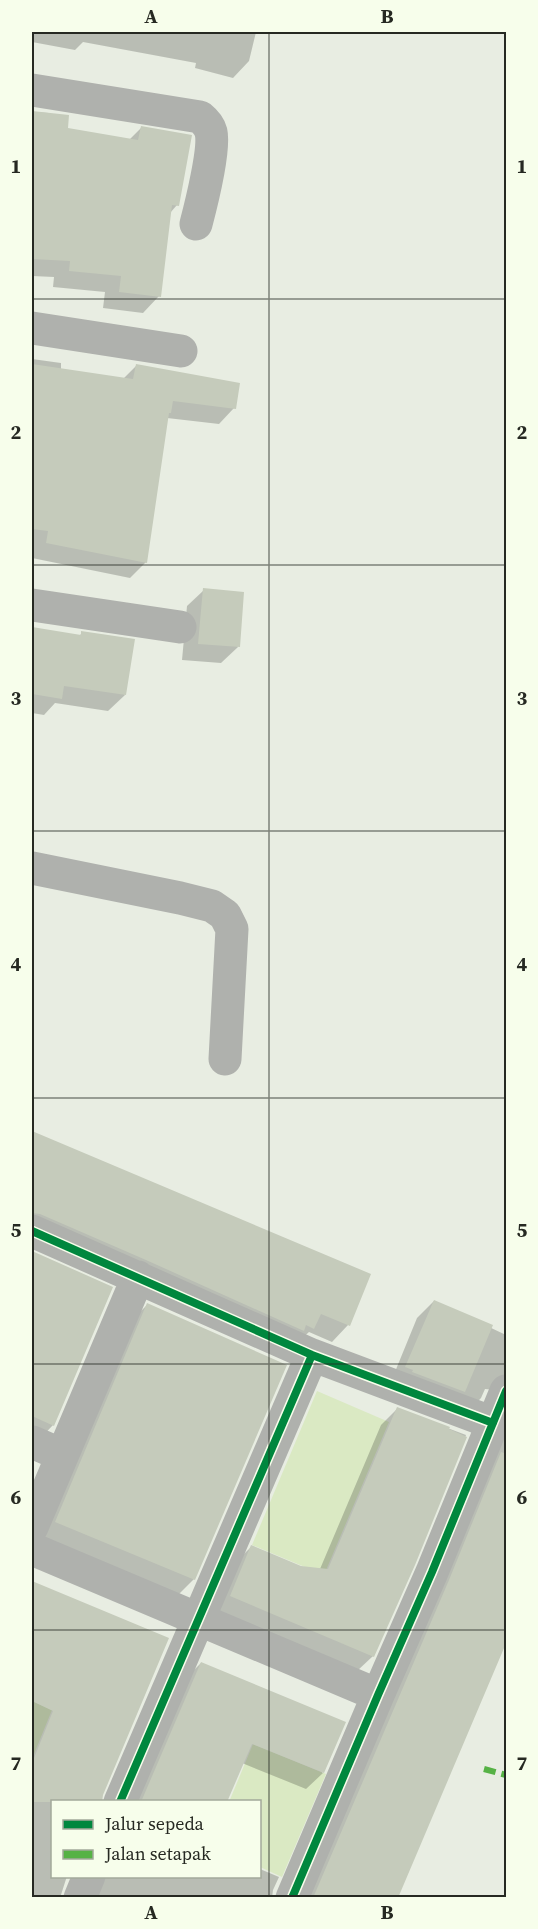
<svg xmlns="http://www.w3.org/2000/svg" width="538" height="1929" font-family="'Source Serif 4',serif">
	<rect width="100%" height="100%" fill="#e8ede2"/>
	<!-- green -->
	<path fill="#dae9c3" d="M 317,1391 L 389,1422 L 324,1575 L 252,1545 Z
		M 32,1701 L 52,1710 L 32,1759 Z
		M 253,1744 L 326,1774 L 282,1877 L 260,1867 L 260,1802 L 229,1802 Z"/>
	<!-- shadow -->
	<path fill="#0003" d="M 32,32 L 256,32 L 249,61 L 233,78 L 195,68 L 196,63 L 83,42 L 75,50 L 32,42 Z
		M 32,112 L 49,113 L 67,129 L 129,140 L 141,128 L 177,205 L 170,213 L 159,296 L 143,313 L 103,308 L 105,292 L 53,287 L 54,277 L 32,276 Z
		M 32,359 L 61,363 L 61,369 L 123,379 L 136,366 L 234,408 L 219,424 L 167,418 L 146,562 L 130,578 L 32,558 L 34,546 L 32,546 Z
		M 204,590 L 238,647 L 221,663 L 182,660 L 187,606 Z
		M 32,629 L 79,636 L 82,633 L 125,695 L 108,711 L 55,703 L 44,715 L 32,713 Z
		M 32,1133 L 369,1275 L 348,1325 L 332,1342 L 309,1332 L 296,1344 L 32,1234 Z
		M 32,1253 L 111,1288 L 53,1425 L 37,1442 L 32,1440 Z
		M 434,1301 L 506,1335 L 506,1401 L 496,1390 L 485,1389 L 481,1398 L 465,1415 L 390,1384 L 417,1318 Z
		M 148,1304 L 194,1579 L 177,1596 L 39,1538 L 131,1321 Z
		M 397,1409 L 466,1435 L 413,1564 L 373,1656 L 356,1672 L 215,1612 L 235,1563 L 251,1547 L 301,1567 L 320,1569 L 381,1425 Z
		M 506,1418 L 506,1638 L 396,1898 L 304,1898 Z
		M 32,1582 L 167,1639 L 52,1802 L 52,1876 L 67,1876 L 60,1898 L 32,1898 Z
		M 201,1663 L 323,1773 L 306,1789 L 242,1763 L 226,1802 L 132,1802 L 184,1680 Z
		M 260,1869 L 279,1877 L 273,1890 L 272,1898 L 91,1898 L 81,1876 L 260,1876 Z"/>
	<!-- building -->
	<path fill="#c5cbbb" d="M 32,111 L 69,115 L 68,128 L 138,140 L 141,126 L 192,135 L 179,206 L 172,205 L 161,297 L 119,292 L 121,276 L 69,271 L 70,261 L 32,259 Z
		M 32,364 L 133,379 L 136,364 L 240,383 L 236,409 L 173,401 L 171,413 L 169,413 L 147,563 L 46,543 L 48,531 L 32,529 Z
		M 203,588 L 244,592 L 240,647 L 198,644 Z
		M 32,627 L 81,635 L 81,631 L 135,639 L 126,695 L 64,686 L 62,699 L 32,694 Z
		M 32,1131 L 371,1274 L 350,1326 L 321,1314 L 314,1329 L 306,1325 L 304,1331 L 146,1260 L 40,1214 L 32,1213 Z
		M 32,1251 L 113,1287 L 54,1426 L 32,1416 Z
		M 434,1300 L 493,1325 L 465,1392 L 412,1372 L 413,1370 L 405,1367 Z
		M 147,1303 L 287,1365 L 195,1580 L 55,1522 Z
		M 397,1407 L 450,1427 L 449,1429 L 467,1437 L 415,1565 L 374,1657 L 230,1596 L 251,1545 L 301,1566 L 328,1569 Z
		M 501,1452 L 507,1454 L 507,1641 L 398,1898 L 313,1898 L 449,1580 Z
		M 32,1581 L 169,1638 L 103,1795 L 102,1802 L 32,1802 L 32,1763 L 53,1711 L 32,1701 Z
		M 201,1662 L 346,1722 L 324,1773 L 252,1744 L 227,1802 L 141,1802 Z"/>
	<g fill="none" stroke-linecap="round" stroke-linejoin="round">
		<!-- minor -->
		<path stroke="#afb1ad" stroke-width="33" d="M 32,90 L 200,117 C 205,121 209,125 211,132 C 215,149 201,205 196,224
			M 32,328 L 181,351
			M 32,605 L 180,627
			M 32,868 L 180,898 L 212,906 L 225,915 L 232,929 L 225,1059
			M 32,1231 L 312,1355 L 493,1423
			M 32,1442 L 62,1455
			M 32,1527 L 138,1277
			M 32,1549 L 378,1695
			M 120,1802 L 312,1355
			M 80,1898 L 89,1876
			M 292,1898 L 378,1695 L 432,1572 L 506,1391"/>
		<!-- quiet -->
		<path stroke="#56b245" stroke-width="6" stroke-dasharray="12 6" stroke-linecap="butt" d="M 484,1769 L 506,1775"/>
		<defs>
			<path id="cycleway" d="M 32,1231 L 312,1355 L 493,1423
				M 120,1802 L 312,1355
				M 292,1898 L 378,1695 L 432,1572 L 506,1391"/>
		</defs>
		<!-- cycleway casing -->
		<use href="#cycleway" stroke="#f7feeb" stroke-width="11"/>
		<!-- cycleway -->
		<use href="#cycleway" stroke="#00873e" stroke-width="8"/>
	</g>
	<!-- grid -->
	<path fill="none" stroke="#262922" stroke-width="1.5" stroke-opacity="0.55" d="M 269,32 L 269,1898M 32,299 L 506,299M 32,565 L 506,565M 32,831 L 506,831M 32,1098 L 506,1098M 32,1364 L 506,1364M 32,1630 L 506,1630"/>
	<!-- border -->
	<rect width="538" height="1929" fill="none" stroke="#f7feeb" stroke-width="66"/>
	<!-- legend -->
	<rect x="51" y="1800" width="210" height="78" fill="#f7feeb" stroke="#a3a99b" stroke-width="1.5"/>
	<rect x="63" y="1820" width="30" height="9" fill="#00873e" stroke="#a3a99b" stroke-width="1.5"/>
	<text x="105" y="1830" font-size="18" fill="#262922">Jalur sepeda</text>
	<rect x="63" y="1850" width="30" height="9" fill="#56b245" stroke="#a3a99b" stroke-width="1.5"/>
	<text x="105" y="1860" font-size="18" fill="#262922">Jalan setapak</text>
	<rect x="33" y="33" width="472" height="1863" fill="none" stroke="#262922" stroke-width="2"/>
	<g font-size="20" text-anchor="middle" font-weight="bold" fill="#262922">
		<text x="151" y="23">A</text>
		<text x="387" y="23">B</text>
		<text x="16" y="173">1</text>
		<text x="522" y="173">1</text>
		<text x="16" y="439">2</text>
		<text x="522" y="439">2</text>
		<text x="16" y="705">3</text>
		<text x="522" y="705">3</text>
		<text x="16" y="971">4</text>
		<text x="522" y="971">4</text>
		<text x="16" y="1237">5</text>
		<text x="522" y="1237">5</text>
		<text x="16" y="1504">6</text>
		<text x="522" y="1504">6</text>
		<text x="16" y="1770">7</text>
		<text x="522" y="1770">7</text>
		<text x="151" y="1919">A</text>
		<text x="387" y="1919">B</text>
	</g>
</svg>
